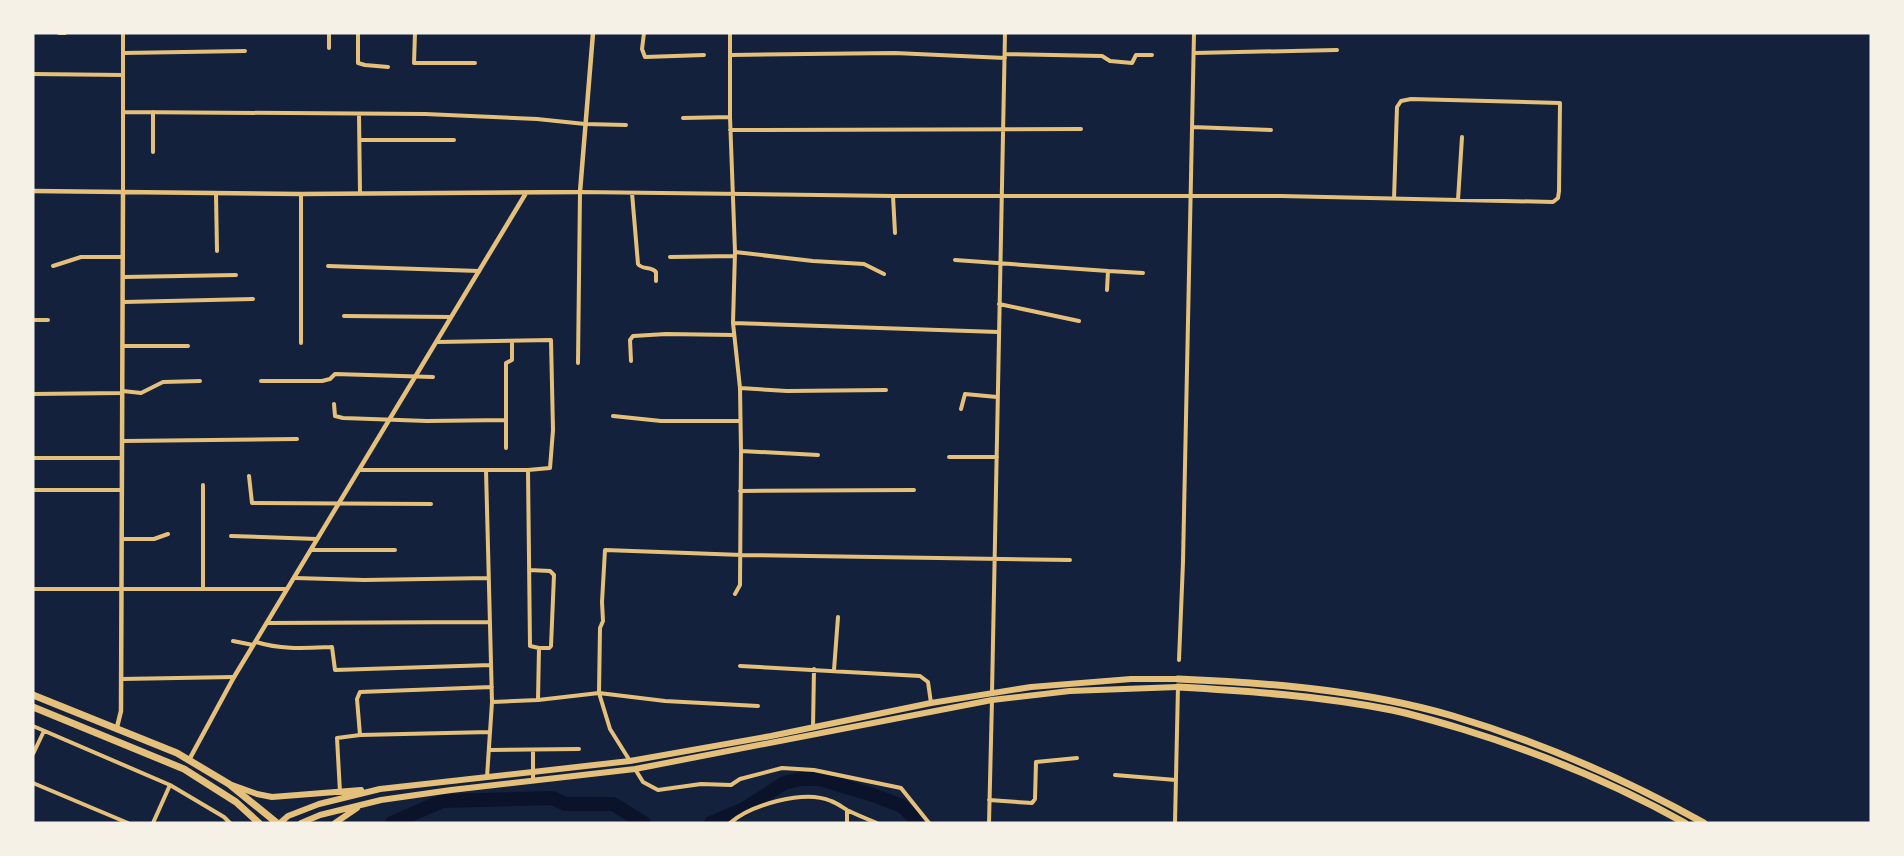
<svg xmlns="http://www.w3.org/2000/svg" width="1904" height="856" font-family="'Crimson Pro',serif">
	<rect width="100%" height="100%" fill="#14213d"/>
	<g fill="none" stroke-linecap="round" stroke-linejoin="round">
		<!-- river -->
		<path stroke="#0b132b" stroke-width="14" d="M 392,823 L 442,801 L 553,798 L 565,804 L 613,804 L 644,823
			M 711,823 L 744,809 L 784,783 L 801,779 L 820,779 L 873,795 L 902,806 L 919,823"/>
		<!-- minor -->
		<path stroke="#e5c07b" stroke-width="4" d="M 59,33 L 65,33
			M 123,33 L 123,192
			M 329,33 L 329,48
			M 358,33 L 358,63 L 365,65 L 388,67
			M 415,33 L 414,63 L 475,63
			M 644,33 L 642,49 L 645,57 L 704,55
			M 730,33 L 730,117 L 735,252 L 733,323 L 740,388 L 741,451 L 740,585 L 735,594
			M 123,53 L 245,51
			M 1194,53 L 1337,50
			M 1005,54 L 1102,56 L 1110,61 L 1132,63 L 1136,55 L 1152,55
			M 731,55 L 895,53 L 1005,58
			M 33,74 L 123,75
			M 123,112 L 425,114 L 537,119 L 585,124 L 626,125
			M 153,112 L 153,152
			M 359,114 L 360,193
			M 683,118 L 730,117
			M 1192,127 L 1271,130
			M 730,130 L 1081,129
			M 360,140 L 454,140
			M 632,193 L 638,264 C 642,270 651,266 656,272 L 656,281
			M 216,194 L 217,251
			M 301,194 L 301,343
			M 893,196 L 895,233
			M 1458,200 L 1462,137
			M 735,252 L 813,261 L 864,264 L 884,274
			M 670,257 L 734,256
			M 955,260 L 1108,271 L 1107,290
			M 53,266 L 81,257 L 123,257
			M 328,266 L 479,271
			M 1108,271 L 1143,273
			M 124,277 L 236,275
			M 124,302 L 253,299
			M 999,304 L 1079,321
			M 344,316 L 451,317
			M 33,320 L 48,320
			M 733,323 L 998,332
			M 124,346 L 188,346
			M 631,361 L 630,340 L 633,336 L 666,334 L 734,335
			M 578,363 L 580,192 L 893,196 L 1281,196 L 1553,202 L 1558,198 L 1559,191 L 1560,103 L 1411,99 L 1401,101 L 1397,107 L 1394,199
			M 261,381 L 322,381 L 330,379 L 335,374 L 433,377
			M 740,388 L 787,391 L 886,390
			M 123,391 L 141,393 L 163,382 L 200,381
			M 33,394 L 122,393
			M 334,404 L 335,416 L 343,418 L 427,421 L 506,420
			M 961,409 L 965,394 L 997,397
			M 613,416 L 661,421 L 740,421
			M 123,441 L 297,439
			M 506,448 L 506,363 L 512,360 L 512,341
			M 741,451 L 818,455
			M 949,457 L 997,457
			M 33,458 L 122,458
			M 361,470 L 528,470 L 550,468 L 553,430 L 551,340 L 437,342
			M 528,470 L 530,646 L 539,648 L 538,700
			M 249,476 L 252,503 L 431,504
			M 203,485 L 203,587
			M 33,490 L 122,490
			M 740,491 L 914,490
			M 231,536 L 317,539
			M 122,539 L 154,539 L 168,534
			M 311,550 L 395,550
			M 529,570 L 550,571 L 554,575 L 551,646 L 549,648 L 539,648
			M 295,578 L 364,580 L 489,578
			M 33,589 L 287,589
			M 268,623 L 489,622
			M 233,641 L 253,645
			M 256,642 C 282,650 306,648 332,647 L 335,670 L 491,665
			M 1179,660 L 1183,562 L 1194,33
			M 740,666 L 920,676 L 928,682 L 931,703
			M 834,670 L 838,617
			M 121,679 L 234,677
			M 992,693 L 1005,33
			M 492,702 L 538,700 L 599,693 L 665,701 L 758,706
			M 33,726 L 170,785 L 224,817 L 230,823
			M 813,727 L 814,669
			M 360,735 L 357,699 L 360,692 L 492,687
			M 490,750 L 579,749
			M 533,750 L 533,780
			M 33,754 L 44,731
			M 630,761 L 610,729 L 599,693 L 600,628 L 603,621 L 602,602 L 605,550 L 742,555 L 1070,560
			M 635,769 L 643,782 L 658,790 L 701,784 L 731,785 L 740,779 L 782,768 L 814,770 L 901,788 L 929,823
			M 1115,775 L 1176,780
			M 487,777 L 490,732
			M 33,783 L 128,823
			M 340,792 L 337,738 L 360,735 L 490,732 L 492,702 L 486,470
			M 989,800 L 1032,803 L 1035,799 L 1036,762 L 1077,758
			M 153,823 L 170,785
			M 730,823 C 751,805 804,789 831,801 C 837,803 842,807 847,810 C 857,815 867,819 877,823
			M 847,823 L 847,810
			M 989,823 L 992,700
			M 1175,823 L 1178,686"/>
		<!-- tertiary -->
		<path stroke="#e5c07b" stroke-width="4.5" d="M 33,191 L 301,194 L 580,192 L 593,33
			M 117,727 L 121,711 L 123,192
			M 189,760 L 234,677 L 526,193"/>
		<!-- primary -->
		<path stroke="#e5c07b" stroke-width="6" d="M 232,785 L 257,794 L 272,797 L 361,790
			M 280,823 L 288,816 L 319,804 L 380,789 L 630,761 L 771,736 L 931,703 L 1031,687 L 1131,679 L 1178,679
			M 301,823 L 320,815 L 381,800 L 451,790 L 635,769 L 992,700 L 1070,691 L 1178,687
			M 335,823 L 357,808"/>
		<!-- trunk -->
		<path stroke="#e5c07b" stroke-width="7" d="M 33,695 L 177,753 L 229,784 L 277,823
			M 33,707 L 184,769 L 236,802 L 259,823"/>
		<!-- motorway -->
		<path stroke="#e5c07b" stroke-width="7" d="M 1178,679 C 1270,683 1364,690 1453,716 C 1540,742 1625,779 1704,823
			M 1178,687 C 1249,691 1321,696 1392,710 C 1415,715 1439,722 1462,729 C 1540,753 1614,783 1685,823"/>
	</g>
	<!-- border -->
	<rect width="1904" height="856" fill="none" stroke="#f6f1e7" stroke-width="69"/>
</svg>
